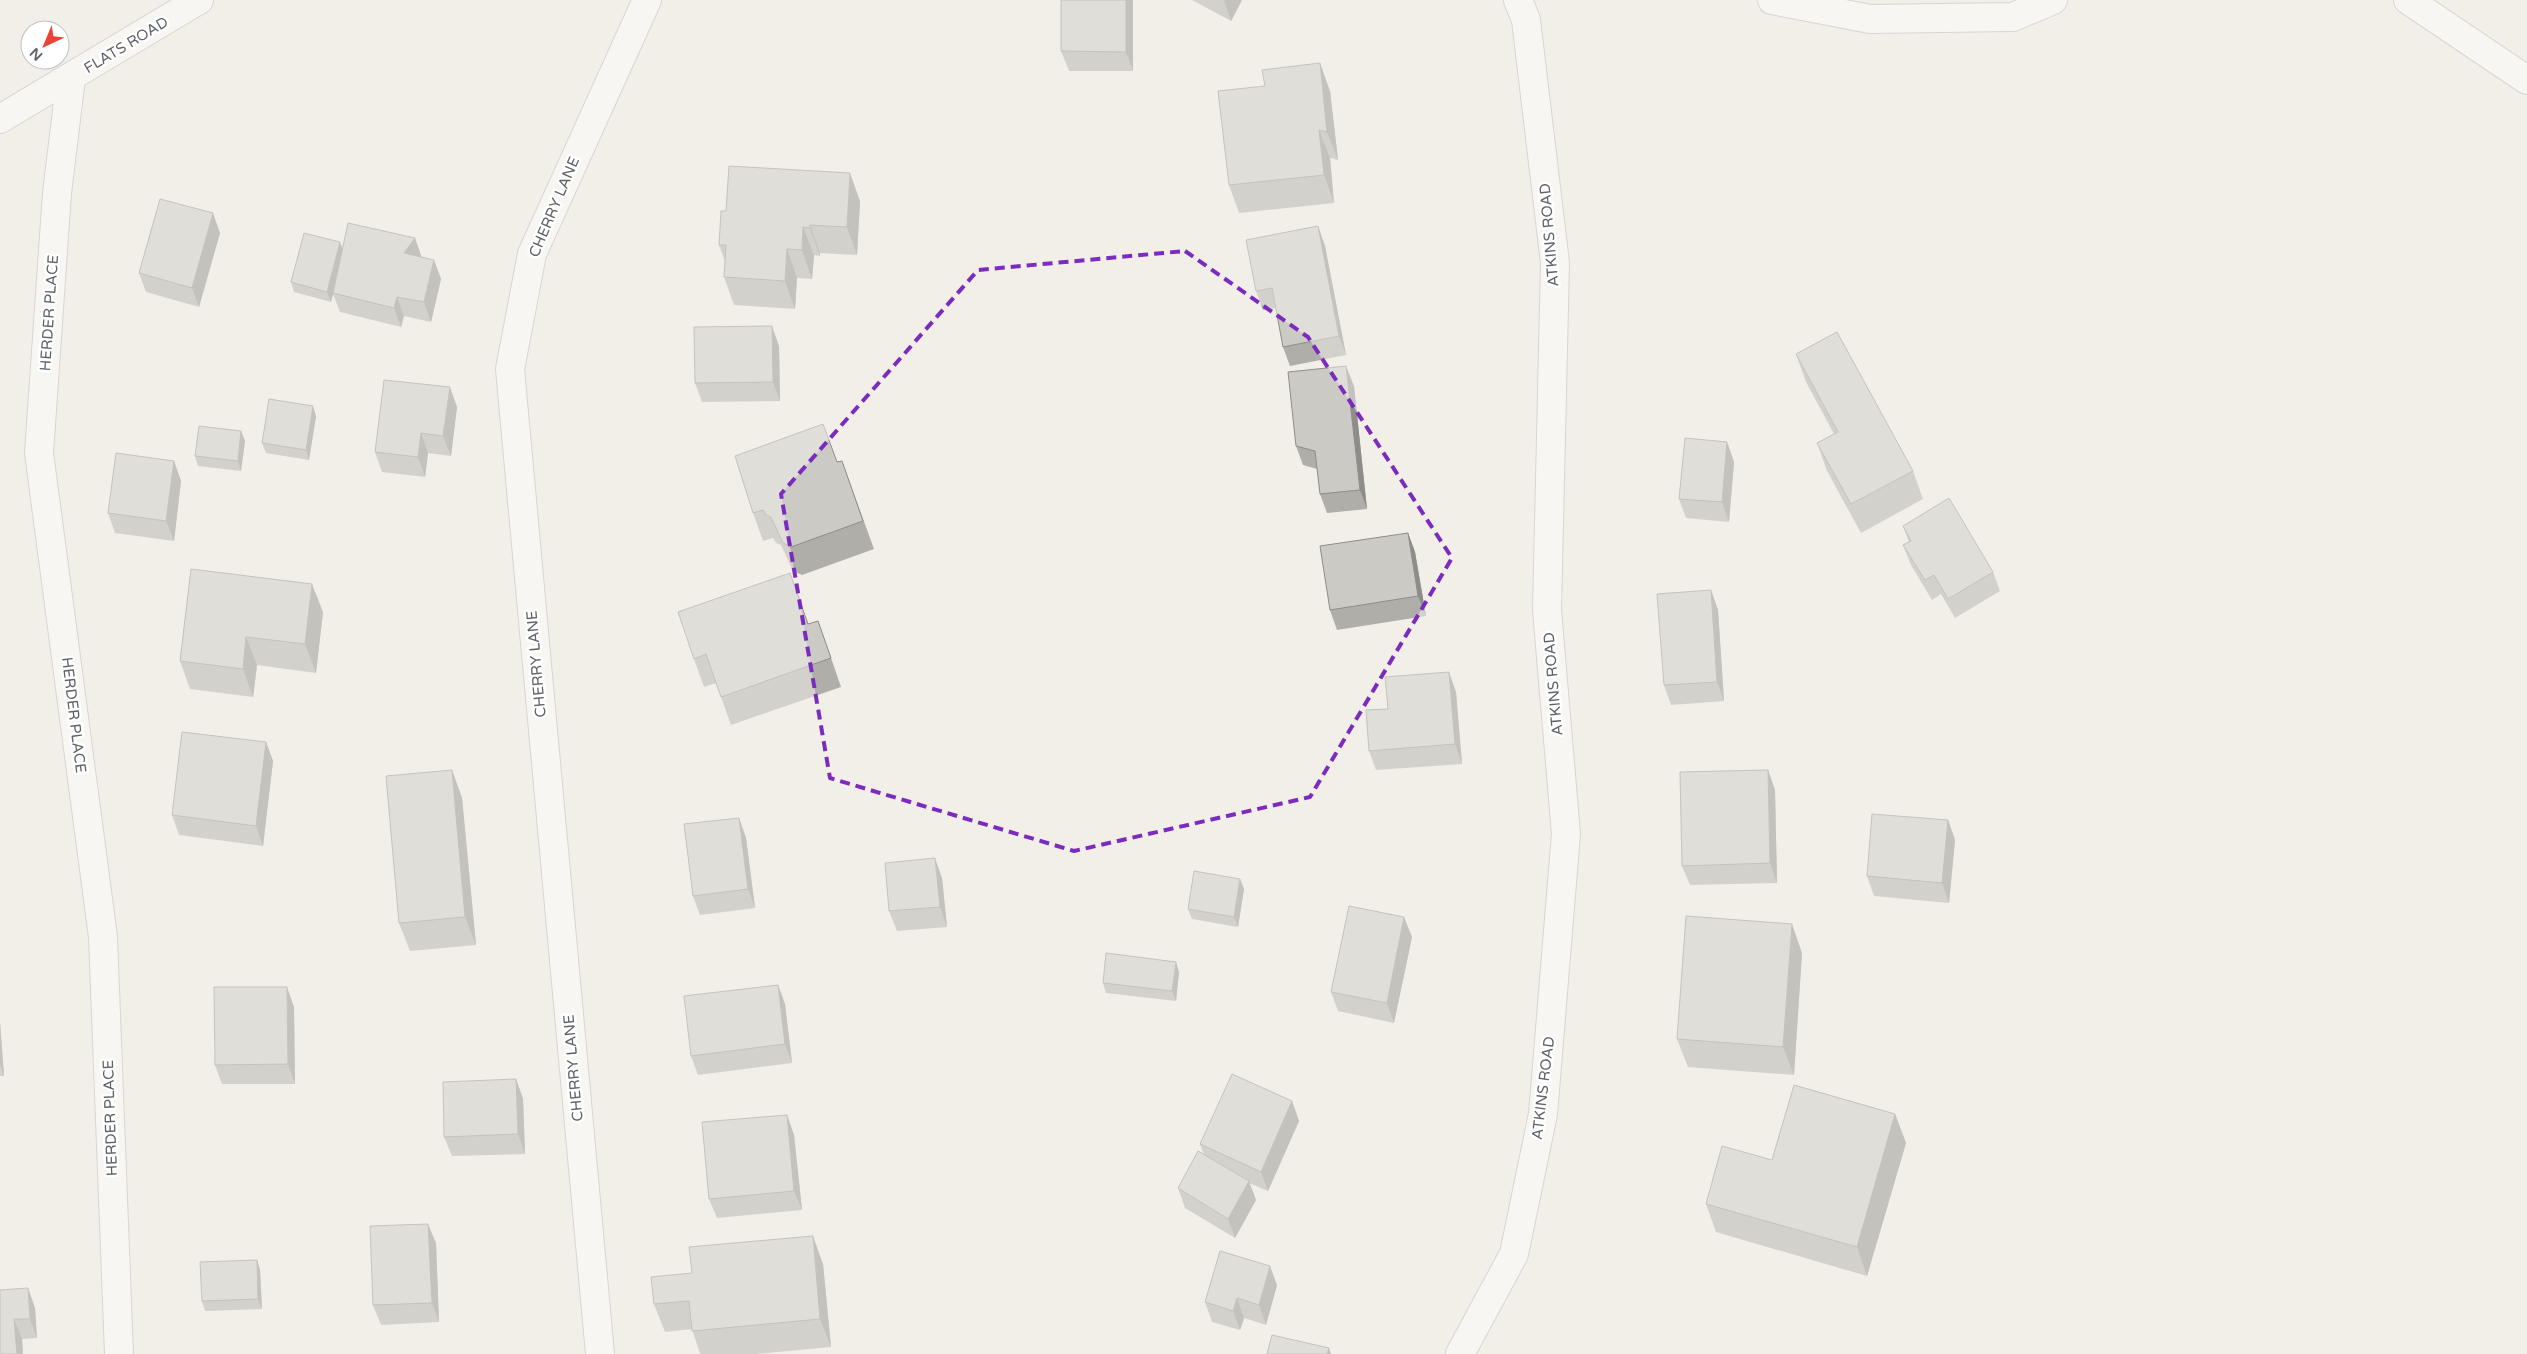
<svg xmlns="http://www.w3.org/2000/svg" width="2527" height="1354" font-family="'Varela Round',sans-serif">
	<rect width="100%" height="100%" fill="#f1efe8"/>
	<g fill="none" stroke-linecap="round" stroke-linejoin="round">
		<defs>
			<path id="minor" d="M 1772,0 L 1870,19 L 2013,17 L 2053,0
				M 2408,0 L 2527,80
				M 71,78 L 57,193 L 39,453 L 103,937 L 119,1354
				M 0,119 L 199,0
				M 600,1354 L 510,369 L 532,254 L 647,0
				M 1460,1354 L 1514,1254 L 1543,1114 L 1566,834 L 1547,610 L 1555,263 L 1526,20 L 1518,0"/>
		</defs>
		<!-- minor casing -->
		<use href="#minor" stroke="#b5b8bc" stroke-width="30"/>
		<!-- minor -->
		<use href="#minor" stroke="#fff" stroke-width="28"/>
	</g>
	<!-- wall -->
	<path fill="#afaea9" d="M 1061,0 L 1133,0 L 1133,71 L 1069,71 L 1061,51 Z
		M 1192,0 L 1242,0 L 1231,21 Z
		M 1330,91 L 1338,160 L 1330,158 L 1334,203 L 1239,213 L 1229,185 Z
		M 860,201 L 857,255 L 820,253 L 820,256 L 814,255 L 812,279 L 797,278 L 795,309 L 734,305 L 724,277 L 725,261 L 719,245 L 726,211 Z
		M 1318,226 L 1325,246 L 1346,355 L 1290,366 L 1283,347 L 1276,308 L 1263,310 L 1256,291 Z
		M 220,233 L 199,307 L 146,292 L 139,273 Z
		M 415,238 L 421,257 L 434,260 L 441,279 L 431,322 L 404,316 L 401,327 L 340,312 L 333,294 L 331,302 L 294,292 L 291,282 L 343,248 Z
		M 779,346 L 780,401 L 702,402 L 695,383 Z
		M 1796,354 L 1913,471 L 1923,499 L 1861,533 L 1827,471 L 1817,443 L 1834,434 L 1806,382 Z
		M 1354,386 L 1367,509 L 1327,513 L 1320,494 L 1317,469 L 1303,465 L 1296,446 Z
		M 457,407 L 451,456 L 428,453 L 425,477 L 382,472 L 375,452 Z
		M 316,416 L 309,460 L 266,453 L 262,443 Z
		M 241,431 L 245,441 L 241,471 L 198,466 L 195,456 Z
		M 1727,442 L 1734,462 L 1729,522 L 1686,518 L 1679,499 Z
		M 174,461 L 181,481 L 174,541 L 115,533 L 108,513 Z
		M 842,461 L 874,549 L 802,575 L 793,571 L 781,545 L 776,543 L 773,538 L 763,541 L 753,513 L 837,462 Z
		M 1903,526 L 1993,572 L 2000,591 L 1955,618 L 1941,594 L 1932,600 L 1911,565 L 1903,545 L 1909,542 Z
		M 1408,533 L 1415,552 L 1426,616 L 1337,630 L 1330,610 Z
		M 191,569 L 323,612 L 316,673 L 257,665 L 253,697 L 190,689 L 180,661 Z
		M 790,573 L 808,624 L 828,649 L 841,687 L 731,725 L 716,683 L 704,687 L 694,659 Z
		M 1711,590 L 1718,610 L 1724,701 L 1671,705 L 1664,685 Z
		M 1456,692 L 1462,764 L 1376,770 L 1369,751 L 1388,709 Z
		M 266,742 L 273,761 L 263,846 L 179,835 L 172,815 Z
		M 452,770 L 462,798 L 476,945 L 410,951 L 399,923 Z
		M 1768,770 L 1775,790 L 1777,883 L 1690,885 L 1682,866 Z
		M 739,818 L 746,838 L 755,908 L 700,915 L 693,896 Z
		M 1948,820 L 1955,840 L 1949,903 L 1874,896 L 1867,876 Z
		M 942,878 L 947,927 L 897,931 L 889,911 Z
		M 1244,889 L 1238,927 L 1192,919 L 1188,909 Z
		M 1412,937 L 1394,1023 L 1338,1011 L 1331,992 Z
		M 1802,953 L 1794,1075 L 1688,1067 L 1677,1039 Z
		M 1179,972 L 1176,1001 L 1106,993 L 1103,983 Z
		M 778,985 L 785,1004 L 792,1063 L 698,1075 L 691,1056 Z
		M 294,1007 L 295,1084 L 222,1084 L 215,1065 Z
		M 0,1022 L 4,1076 L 0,1076 Z
		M 516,1079 L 523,1099 L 525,1154 L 452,1156 L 444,1137 Z
		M 1292,1101 L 1299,1121 L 1268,1191 L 1249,1183 L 1256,1200 L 1235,1238 L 1185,1208 L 1178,1188 L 1204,1155 L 1200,1144 Z
		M 1895,1114 L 1906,1143 L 1867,1276 L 1716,1232 L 1706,1204 L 1772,1160 Z
		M 787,1115 L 794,1135 L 802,1210 L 717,1218 L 709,1199 Z
		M 436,1243 L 439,1322 L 381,1325 L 373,1305 Z
		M 257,1260 L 260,1270 L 262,1309 L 205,1311 L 202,1301 Z
		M 823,1264 L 831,1347 L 756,1354 L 700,1354 L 692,1329 L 665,1332 L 654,1304 Z
		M 1277,1285 L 1266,1325 L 1244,1318 L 1240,1330 L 1212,1322 L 1205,1302 Z
		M 28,1288 L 35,1308 L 37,1338 L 22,1339 L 23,1354 L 0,1354 Z"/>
	<!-- shaded-wall -->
	<path fill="#8f8d8a" d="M 1126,0 L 1133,0 L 1133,71 L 1126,52 Z
		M 1225,0 L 1242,0 L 1231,21 L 1224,1 Z
		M 1320,63 L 1330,91 L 1338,160 L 1327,132 Z
		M 1319,130 L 1330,158 L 1334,203 L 1324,175 Z
		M 850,173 L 860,201 L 857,255 L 847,227 Z
		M 213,213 L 220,233 L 199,307 L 192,288 Z
		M 810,225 L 820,253 L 820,256 L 810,228 Z
		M 1318,226 L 1325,246 L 1346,355 L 1339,336 Z
		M 803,227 L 814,255 L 812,279 L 802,250 Z
		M 415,238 L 422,258 L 404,253 Z
		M 340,242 L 344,252 L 331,302 L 327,292 Z
		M 787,249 L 797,278 L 795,309 L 785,281 Z
		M 434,260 L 441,279 L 431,322 L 424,302 Z
		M 397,297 L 404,316 L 401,327 L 394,308 Z
		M 772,326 L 779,346 L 780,401 L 773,382 Z
		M 1346,366 L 1354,386 L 1367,509 L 1360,490 Z
		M 450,387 L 457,407 L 451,456 L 443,436 Z
		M 313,406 L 316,416 L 309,460 L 306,450 Z
		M 241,431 L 245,441 L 241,471 L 238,461 Z
		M 421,433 L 428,453 L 425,477 L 418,457 Z
		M 1727,442 L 1734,462 L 1729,522 L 1722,502 Z
		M 174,461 L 181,481 L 174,541 L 166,521 Z
		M 1408,533 L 1415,552 L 1426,616 L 1418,596 Z
		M 312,584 L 323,612 L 316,673 L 305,644 Z
		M 1711,590 L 1718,610 L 1724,701 L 1717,682 Z
		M 246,637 L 257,665 L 253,697 L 243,669 Z
		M 1449,672 L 1456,692 L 1462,764 L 1455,744 Z
		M 266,742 L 273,761 L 263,846 L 256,826 Z
		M 452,770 L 462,798 L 476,945 L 465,917 Z
		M 1768,770 L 1775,790 L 1777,883 L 1770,863 Z
		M 739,818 L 746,838 L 755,908 L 748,889 Z
		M 1948,820 L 1955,840 L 1949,903 L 1942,883 Z
		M 935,858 L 942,878 L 947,927 L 940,907 Z
		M 1240,879 L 1244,889 L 1238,927 L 1234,917 Z
		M 1404,917 L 1412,937 L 1394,1023 L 1387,1003 Z
		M 1792,924 L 1802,953 L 1794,1075 L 1783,1047 Z
		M 1176,962 L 1179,972 L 1176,1001 L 1172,991 Z
		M 778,985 L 785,1004 L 792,1063 L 785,1044 Z
		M 287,987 L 294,1007 L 295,1084 L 288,1064 Z
		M 0,1022 L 4,1076 L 0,1064 Z
		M 516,1079 L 523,1099 L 525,1154 L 518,1134 Z
		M 1292,1101 L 1299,1121 L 1268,1191 L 1261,1172 Z
		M 1895,1114 L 1906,1143 L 1867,1276 L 1857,1247 Z
		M 787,1115 L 794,1135 L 802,1210 L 794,1191 Z
		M 1249,1181 L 1256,1200 L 1235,1238 L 1228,1219 Z
		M 428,1224 L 436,1243 L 439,1322 L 432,1303 Z
		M 813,1236 L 823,1264 L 831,1347 L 820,1319 Z
		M 257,1260 L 260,1270 L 262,1309 L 258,1299 Z
		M 1270,1266 L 1277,1285 L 1266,1325 L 1259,1305 Z
		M 28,1288 L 35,1308 L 37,1338 L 30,1319 Z
		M 1237,1298 L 1244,1318 L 1240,1330 L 1233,1311 Z
		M 14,1319 L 22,1339 L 23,1354 L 17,1354 Z
		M 1329,1348 L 1331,1354 L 1327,1354 Z"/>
	<!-- building -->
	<path fill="#cccac5" stroke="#8f8d8a" d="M 1061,0 L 1126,0 L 1126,52 L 1061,51 Z
		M 1320,63 L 1327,132 L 1319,130 L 1324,175 L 1229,185 L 1218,91 L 1265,86 L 1262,70 Z
		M 729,166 L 850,173 L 847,227 L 810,225 L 810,228 L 803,227 L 802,250 L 787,249 L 785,281 L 724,277 L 726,245 L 719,245 L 721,211 L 726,211 Z
		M 160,199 L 213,213 L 192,288 L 139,273 Z
		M 348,223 L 415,238 L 404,253 L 434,260 L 424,302 L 397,297 L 394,308 L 333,293 Z
		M 1318,226 L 1339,336 L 1283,347 L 1272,288 L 1256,291 L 1246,240 Z
		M 304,233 L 340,242 L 327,292 L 291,282 Z
		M 772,326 L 773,382 L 695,383 L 694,327 Z
		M 1837,332 L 1913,471 L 1851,504 L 1817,443 L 1838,432 L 1796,354 Z
		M 1346,366 L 1360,490 L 1320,494 L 1315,451 L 1296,446 L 1288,372 Z
		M 384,380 L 450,387 L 443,436 L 421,433 L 418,457 L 375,452 Z
		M 269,399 L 313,406 L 306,450 L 262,443 Z
		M 823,424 L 837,462 L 842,461 L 863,521 L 791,547 L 783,543 L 771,517 L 766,515 L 763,510 L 753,513 L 735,456 Z
		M 199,426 L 241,431 L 238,461 L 195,456 Z
		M 1685,438 L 1727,442 L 1722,502 L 1679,499 Z
		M 116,453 L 174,461 L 166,521 L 108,513 Z
		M 1949,498 L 1993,572 L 1948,599 L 1934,575 L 1925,580 L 1903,545 L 1911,541 L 1903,526 Z
		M 1408,533 L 1418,596 L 1330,610 L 1320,546 Z
		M 191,569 L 312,584 L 305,644 L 246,637 L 243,669 L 180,661 Z
		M 790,573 L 808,624 L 818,621 L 831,658 L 721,697 L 706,654 L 694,659 L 678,612 Z
		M 1711,590 L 1717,682 L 1664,685 L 1657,594 Z
		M 1449,672 L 1455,744 L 1369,751 L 1366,710 L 1388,709 L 1385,677 Z
		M 182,732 L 266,742 L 256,826 L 172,815 Z
		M 452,770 L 465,917 L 399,923 L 386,776 Z
		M 1768,770 L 1770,863 L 1682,866 L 1680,772 Z
		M 1872,814 L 1948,820 L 1942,883 L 1867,876 Z
		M 739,818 L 748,889 L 693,896 L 684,824 Z
		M 935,858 L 940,907 L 889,911 L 885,863 Z
		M 1194,871 L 1240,879 L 1234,917 L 1188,909 Z
		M 1349,906 L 1404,917 L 1387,1003 L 1331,992 Z
		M 1686,916 L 1792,924 L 1783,1047 L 1677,1039 Z
		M 1106,953 L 1176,962 L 1172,991 L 1103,983 Z
		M 778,985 L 785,1044 L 691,1056 L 684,996 Z
		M 214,987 L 287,987 L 288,1064 L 215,1065 Z
		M 1232,1074 L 1292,1101 L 1261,1172 L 1200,1144 Z
		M 516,1079 L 518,1134 L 444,1137 L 443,1082 Z
		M 1794,1085 L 1895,1114 L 1857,1247 L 1706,1204 L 1722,1146 L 1772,1160 Z
		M 787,1115 L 794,1191 L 709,1199 L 702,1122 Z
		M 1198,1151 L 1249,1181 L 1228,1219 L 1178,1188 Z
		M 428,1224 L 432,1303 L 373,1305 L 370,1226 Z
		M 813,1236 L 820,1319 L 692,1331 L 689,1301 L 654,1304 L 651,1277 L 692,1273 L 689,1247 Z
		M 1220,1251 L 1270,1266 L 1259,1305 L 1237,1298 L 1233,1311 L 1205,1302 Z
		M 257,1260 L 258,1299 L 202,1301 L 200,1262 Z
		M 28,1288 L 30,1319 L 14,1319 L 17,1354 L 0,1354 L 0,1290 Z
		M 1272,1335 L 1329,1348 L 1327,1354 L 1267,1354 Z"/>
	<!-- marked area -->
	<path d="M0 0H2527V1354H0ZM 1185,251 L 1308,337 L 1452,558 L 1310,797 L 1074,851 L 830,778 L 781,494 L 978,270 Z" fill="#f1efe8" fill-opacity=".55" fill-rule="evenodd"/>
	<path fill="none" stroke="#7b2cbf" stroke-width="4" stroke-dasharray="10 6" stroke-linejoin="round" d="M 1185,251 L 1308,337 L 1452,558 L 1310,797 L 1074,851 L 830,778 L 781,494 L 978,270 Z"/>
	<g text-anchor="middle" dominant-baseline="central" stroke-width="5" stroke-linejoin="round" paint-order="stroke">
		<!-- street labels -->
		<g font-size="15" fill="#5f6368" stroke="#fff">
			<text transform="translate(126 45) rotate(-31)">FLATS ROAD</text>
			<text transform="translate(554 207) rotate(-67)">CHERRY LANE</text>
			<text transform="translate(1549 235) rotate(-95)">ATKINS ROAD</text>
			<text transform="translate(49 313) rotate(-86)">HERDER PLACE</text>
			<text transform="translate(536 664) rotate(-95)">CHERRY LANE</text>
			<text transform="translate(1553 684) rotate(-95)">ATKINS ROAD</text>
			<text transform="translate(74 715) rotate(83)">HERDER PLACE</text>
			<text transform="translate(573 1068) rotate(-95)">CHERRY LANE</text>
			<text transform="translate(1543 1088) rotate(-83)">ATKINS ROAD</text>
			<text transform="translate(110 1118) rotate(-92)">HERDER PLACE</text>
		</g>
	</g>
	<!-- north arrow -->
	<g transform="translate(45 45) rotate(224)"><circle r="24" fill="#ffffff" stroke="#bfc1c3"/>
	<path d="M0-4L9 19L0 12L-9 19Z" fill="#ea4335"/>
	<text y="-8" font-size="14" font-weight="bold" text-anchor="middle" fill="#5f6368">N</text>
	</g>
</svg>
